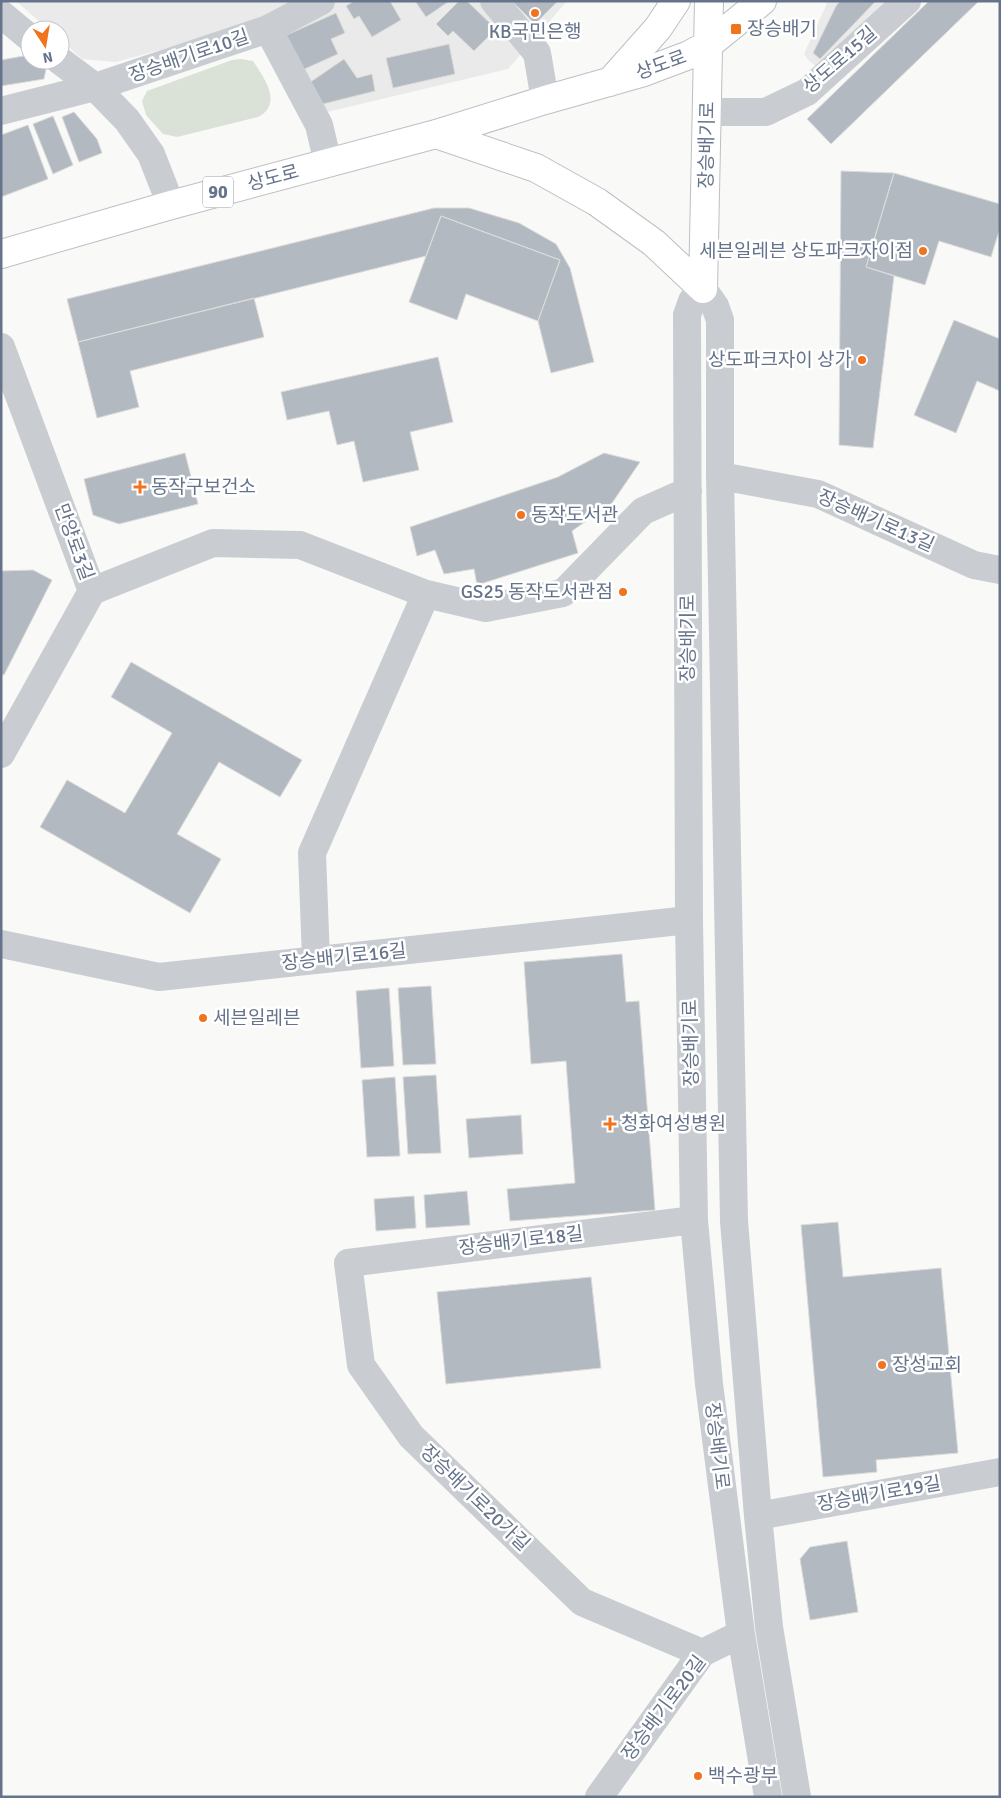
<svg xmlns="http://www.w3.org/2000/svg" width="1001" height="1798" font-family="Signika,'Noto Sans KR',sans-serif">
	<rect width="100%" height="100%" fill="#f9faf7"/>
	<!-- built -->
	<path fill="#eaeaea" d="M 16,1 L 295,1 L 237,29 L 116,62 L 82,59 L 60,39 L 60,30 L 49,30 Z
		M 336,1 L 567,1 L 508,69 L 323,113 L 275,33 Z
		M 828,1 L 887,1 L 816,66 L 810,62 L 804,54 Z"/>
	<!-- green -->
	<path fill="#dae2d8" d="M 241,59 L 253,61 C 265,79 283,104 258,117 L 177,137 L 163,134 L 146,115 L 142,101 L 147,91 L 232,60 Z"/>
	<!-- building -->
	<path fill="#b3b9c1" stroke="#dbdbd9" d="M 354,1 L 390,1 L 401,20 L 372,37 L 359,16 L 354,19 L 346,6 Z
		M 415,1 L 447,1 L 448,2 L 426,17 Z
		M 459,1 L 467,1 L 496,29 L 474,51 L 453,31 L 448,36 L 436,24 Z
		M 512,1 L 558,1 L 535,24 Z
		M 840,1 L 876,1 L 820,59 L 813,53 L 836,6 Z
		M 929,1 L 979,1 L 831,144 L 807,119 Z
		M 336,13 L 345,33 L 331,39 L 338,54 L 298,72 L 282,37 Z
		M 449,44 L 455,74 L 393,88 L 386,58 Z
		M 29,55 L 30,60 L 35,60 L 46,69 L 44,79 L 1,86 L 1,60 Z
		M 344,59 L 357,78 L 372,74 L 375,91 L 323,104 L 309,83 Z
		M 74,112 L 97,139 L 102,153 L 79,162 L 62,117 Z
		M 53,116 L 73,165 L 53,174 L 33,124 Z
		M 28,125 L 48,179 L 1,197 L 1,135 Z
		M 841,171 L 894,173 L 866,267 L 894,276 L 873,448 L 839,445 Z
		M 894,173 L 1000,204 L 1000,228 L 991,257 L 939,241 L 925,285 L 866,267 Z
		M 434,208 L 469,208 L 519,223 L 556,244 L 570,268 L 594,362 L 551,373 L 538,321 L 560,260 L 441,216 L 426,256 L 78,342 L 67,299 Z
		M 441,216 L 560,260 L 538,321 L 466,294 L 457,320 L 409,302 Z
		M 254,298 L 264,337 L 130,371 L 139,407 L 97,418 L 78,342 Z
		M 954,320 L 1000,339 L 1000,391 L 977,381 L 956,433 L 914,415 Z
		M 438,357 L 453,422 L 410,432 L 419,470 L 363,482 L 354,441 L 337,445 L 329,411 L 287,420 L 281,392 Z
		M 185,453 L 198,504 L 119,524 L 93,515 L 84,479 Z
		M 604,453 L 640,462 L 612,503 L 572,531 L 578,553 L 477,585 L 474,569 L 444,574 L 435,550 L 417,556 L 410,527 L 558,477 Z
		M 33,570 L 52,580 L 4,675 L 1,674 L 1,571 Z
		M 131,662 L 302,760 L 280,797 L 219,762 L 177,834 L 221,859 L 190,913 L 40,827 L 67,780 L 125,813 L 172,733 L 111,697 Z
		M 622,954 L 626,1002 L 639,1001 L 655,1210 L 510,1221 L 507,1189 L 575,1183 L 566,1061 L 531,1064 L 524,962 Z
		M 431,986 L 436,1064 L 403,1065 L 398,988 Z
		M 389,988 L 394,1066 L 361,1068 L 356,991 Z
		M 436,1075 L 441,1153 L 408,1154 L 403,1077 Z
		M 395,1077 L 400,1156 L 367,1157 L 362,1080 Z
		M 521,1115 L 523,1154 L 469,1158 L 466,1119 Z
		M 467,1191 L 470,1225 L 426,1228 L 424,1195 Z
		M 414,1196 L 416,1228 L 376,1231 L 374,1199 Z
		M 838,1222 L 843,1277 L 941,1268 L 958,1453 L 876,1460 L 877,1472 L 823,1477 L 801,1225 Z
		M 591,1277 L 601,1368 L 446,1384 L 437,1292 Z
		M 847,1541 L 858,1612 L 810,1620 L 800,1559 L 810,1547 Z"/>
	<g fill="none" stroke-linecap="round" stroke-linejoin="round">
		<defs>
			<path id="major" d="M 610,82 L 658,28 L 676,1
				M 436,134 L 536,168 L 597,202 L 654,243 L 703,289
				M 1,254 L 171,205 L 436,134 L 545,100 L 644,72 L 689,55 L 708,45 L 762,1
				M 703,289 L 709,1"/>
		</defs>
		<!-- major casing -->
		<use href="#major" stroke="#bcbfc4" stroke-width="30"/>
		<!-- minor -->
		<path stroke="#c9ccd1" stroke-width="28" d="M 494,1 L 537,53 L 545,100
			M 1,14 L 30,38
			M 268,29 L 319,125 L 328,163
			M 59,60 L 95,87 L 268,29 L 321,1
			M 1,111 L 95,87 L 127,120 L 151,154 L 171,205
			M 708,112 L 766,112 L 807,92 L 907,1
			M 1,347 L 92,591 L 1,754
			M 720,476 L 818,494 L 974,565 L 1000,570
			M 92,591 L 213,543 L 300,545 L 426,594 L 486,608 L 563,593 L 643,511 L 688,491
			M 1,944 L 159,977 L 689,920
			M 316,960 L 312,853 L 426,594
			M 694,1220 L 348,1263 L 361,1365 L 411,1436 L 582,1602 L 702,1653
			M 758,1516 L 1000,1472
			M 599,1797 L 702,1653 L 741,1634
			M 768,1797 L 741,1634 L 709,1384 L 694,1220 L 689,920 L 687,315 L 692,301 L 703,289 L 715,306 L 720,320 L 720,476 L 734,1221 L 758,1516 L 769,1627 L 797,1797"/>
		<!-- major -->
		<use href="#major" stroke="#fff" stroke-width="28"/>
	</g>
	<!-- markers -->
	<g fill="#f2731e" stroke="#fff" stroke-width="2">
		<circle cx="535" cy="13" r="5"/>
		<rect x="730" y="23" width="12" height="12" rx="2.5"/>
		<circle cx="923" cy="251" r="5"/>
		<circle cx="862" cy="360" r="5"/>
		<path d="M137.5 479.5h5v5h5v5h-5v5h-5v-5h-5v-5h5z"/>
		<circle cx="521" cy="515" r="5"/>
		<circle cx="623" cy="592" r="5"/>
		<circle cx="203" cy="1018" r="5"/>
		<path d="M607.5 1116.5h5v5h5v5h-5v5h-5v-5h-5v-5h5z"/>
		<circle cx="882" cy="1365" r="5"/>
		<circle cx="698" cy="1776" r="5"/>
	</g>
	<g text-anchor="middle" dominant-baseline="central" stroke-width="5" stroke-linejoin="round" paint-order="stroke">
		<!-- shield labels -->
		<rect fill="#fff" stroke="#949eae" stroke-width="1" x="203" y="176.5" width="30" height="31" rx="4"/>
		<g font-size="18" font-weight="bold" fill="#66748b">
			<text x="218" y="192">90</text>
		</g>
		<!-- poi labels -->
		<g font-size="19" fill="#66748b" stroke="#fff" text-anchor="start">
			<text x="747" y="29">장승배기</text>
			<text x="535" y="32" text-anchor="middle">KB국민은행</text>
			<text x="913" y="251" text-anchor="end">세븐일레븐 상도파크자이점</text>
			<text x="852" y="360" text-anchor="end">상도파크자이 상가</text>
			<text x="151" y="487">동작구보건소</text>
			<text x="531" y="515">동작도서관</text>
			<text x="613" y="592" text-anchor="end">GS25 동작도서관점</text>
			<text x="213" y="1018">세븐일레븐</text>
			<text x="621" y="1124">청화여성병원</text>
			<text x="892" y="1365">장성교회</text>
			<text x="708" y="1776">백수광부</text>
		</g>
		<!-- street labels -->
		<g font-size="19" fill="#66748b" stroke="#fff">
			<text transform="translate(189 56) rotate(-19)">장승배기로10길</text>
			<text transform="translate(840 60) rotate(-41)">상도로15길</text>
			<text transform="translate(661 65) rotate(-20)">상도로</text>
			<text transform="translate(707 145) rotate(-89)">장승배기로</text>
			<text transform="translate(273 178) rotate(-15)">상도로</text>
			<text transform="translate(876 521) rotate(24)">장승배기로13길</text>
			<text transform="translate(74 542) rotate(70)">만양로3길</text>
			<text transform="translate(688 638) rotate(-90)">장승배기로</text>
			<text transform="translate(344 957) rotate(-6)">장승배기로16길</text>
			<text transform="translate(691 1043) rotate(-91)">장승배기로</text>
			<text transform="translate(521 1241) rotate(-7)">장승배기로18길</text>
			<text transform="translate(717 1446) rotate(83)">장승배기로</text>
			<text transform="translate(879 1494) rotate(-10)">장승배기로19길</text>
			<text transform="translate(475 1498) rotate(44)">장승배기로20가길</text>
			<text transform="translate(664 1708) rotate(-53)">장승배기로20길</text>
		</g>
	</g>
	<!-- border -->
	<rect width="1001" height="1798" fill="none" stroke="#66748b" stroke-width="5"/>
	<!-- north arrow -->
	<g transform="translate(45 45) rotate(168)"><circle r="24" fill="#ffffff" stroke="#c2c7d1"/>
	<path d="M0-4L9 19L0 12L-9 19Z" fill="#f2731e"/>
	<text y="-8" font-size="14" font-weight="bold" text-anchor="middle" fill="#66748b">N</text>
	</g>
</svg>
